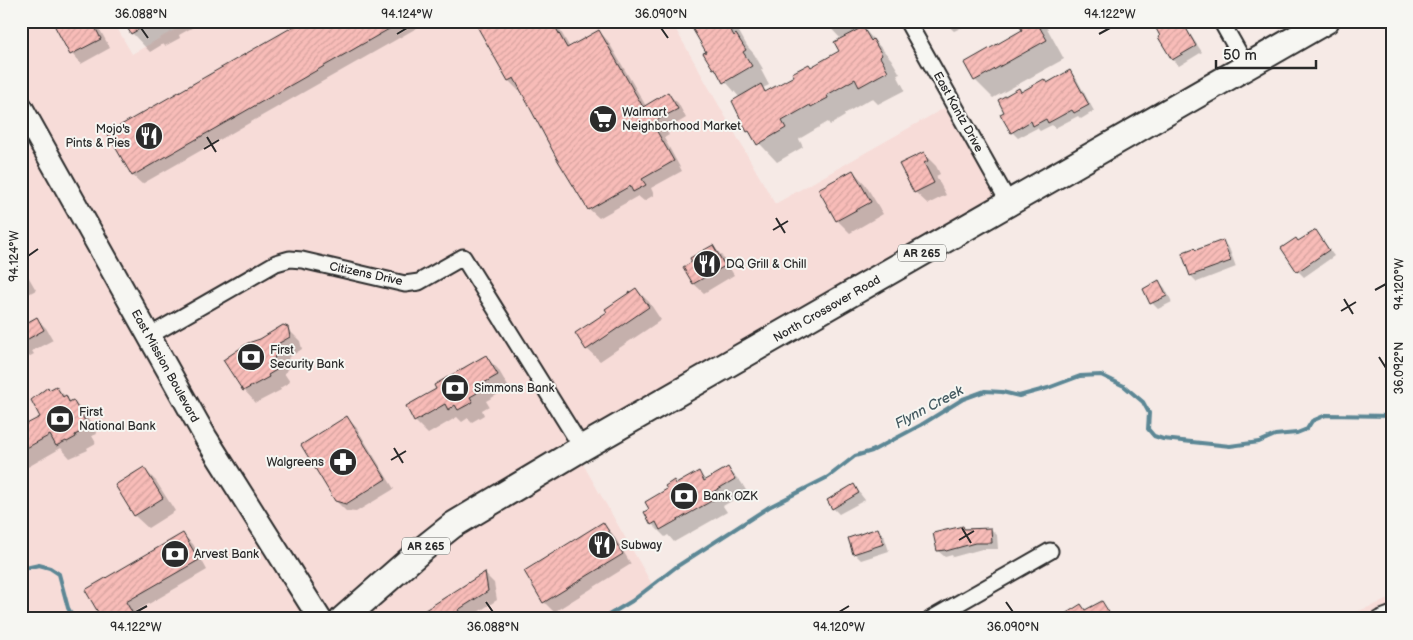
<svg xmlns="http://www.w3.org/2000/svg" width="1413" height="640" font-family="'Balsamiq Sans',sans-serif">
	<defs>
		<pattern id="building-hatch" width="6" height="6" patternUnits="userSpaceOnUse" patternTransform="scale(1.25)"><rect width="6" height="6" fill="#f8bcb8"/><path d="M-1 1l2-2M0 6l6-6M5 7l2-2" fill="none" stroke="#d5a29e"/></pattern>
	</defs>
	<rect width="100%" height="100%" fill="#f6eae6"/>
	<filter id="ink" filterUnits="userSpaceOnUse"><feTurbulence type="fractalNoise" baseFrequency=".02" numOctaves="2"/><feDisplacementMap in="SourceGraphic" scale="10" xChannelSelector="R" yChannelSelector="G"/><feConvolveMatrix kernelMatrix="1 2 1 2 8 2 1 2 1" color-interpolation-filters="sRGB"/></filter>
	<g filter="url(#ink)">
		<!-- built -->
		<path fill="#f7dcd8" d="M 21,21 L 113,21 L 132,54 L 190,21 L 671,21 L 775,204 L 953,103 L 1009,203 L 576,452 L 653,586 L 602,619 L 21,619 L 21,155 L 41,143 L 21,107 Z
			M 1392,598 L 1392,619 L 1338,619 Z"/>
		<!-- shadow -->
		<path fill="#0003" d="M 54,21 L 95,21 L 110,48 L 81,64 L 72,54 Z
			M 125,21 L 204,21 L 179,35 L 180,38 L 165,46 L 163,44 L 150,52 L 132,33 Z
			M 306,21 L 429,21 L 142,184 L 132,175 Z
			M 475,21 L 555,21 L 570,48 L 599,31 L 608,41 L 646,106 L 668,94 L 678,103 L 686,118 L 666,130 L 669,135 L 664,138 L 682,171 L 651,188 L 654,195 L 644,201 L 638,196 L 599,218 L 589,209 L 521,89 L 518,90 L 509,81 Z
			M 687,21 L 736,21 L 734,23 L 738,30 L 747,46 L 754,54 L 763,69 L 761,70 L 769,85 L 763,88 L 767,93 L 841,51 L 842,40 L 824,21 L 867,21 L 871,27 L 865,30 L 891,59 L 900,74 L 897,75 L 905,90 L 878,104 L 872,98 L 844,114 L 845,116 L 830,125 L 828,122 L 799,139 L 803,147 L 777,162 L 748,131 L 740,98 L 714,68 L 707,52 L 692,26 Z
			M 943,21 L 967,21 L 969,24 L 954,31 Z
			M 1019,21 L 1043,21 L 1064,59 L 993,98 L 975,80 L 1024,31 Z
			M 1181,21 L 1202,52 L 1179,66 L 1173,60 L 1160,38 Z
			M 1070,72 L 1076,78 L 1094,111 L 1081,119 L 1078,116 L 1055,128 L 1052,125 L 1040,131 L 1037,128 L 1018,138 L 1012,132 L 1006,112 L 1019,90 L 1022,93 L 1048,84 Z
			M 923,153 L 936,166 L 940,174 L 936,176 L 946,195 L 928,204 L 915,192 Z
			M 853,171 L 865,184 L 883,214 L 850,233 L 837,220 L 820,190 Z
			M 21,193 L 30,207 L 21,212 Z
			M 1315,231 L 1334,256 L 1304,277 L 1298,271 L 1299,243 Z
			M 1222,242 L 1229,248 L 1236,267 L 1197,282 L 1191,276 L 1196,251 Z
			M 713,246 L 722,256 L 734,275 L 704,293 L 694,284 L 685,268 Z
			M 21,264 L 36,290 L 21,298 Z
			M 1159,282 L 1165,288 L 1172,302 L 1158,309 L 1152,303 Z
			M 636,289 L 649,302 L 661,320 L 600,361 L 587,349 L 609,312 Z
			M 36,318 L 46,328 L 53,340 L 32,351 L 34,354 L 21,361 L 21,327 Z
			M 287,328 L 300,341 L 302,349 L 288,358 L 292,366 L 286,370 L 287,371 L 284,373 L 290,382 L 280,388 L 281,390 L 256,403 L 244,390 Z
			M 486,357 L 498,369 L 509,388 L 486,401 L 489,406 L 482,410 L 484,415 L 472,422 L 468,418 L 462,422 L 457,417 L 428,434 L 415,421 L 438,389 Z
			M 56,387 L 71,402 L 73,401 L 85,414 L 97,434 L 92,436 L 96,443 L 87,448 L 88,450 L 70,458 L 61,448 L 28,467 L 21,460 L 21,429 L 42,417 L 50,391 Z
			M 347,418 L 356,427 L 394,489 L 356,512 L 346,511 L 336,501 Z
			M 144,469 L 156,481 L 175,511 L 148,528 L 135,516 L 117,486 Z
			M 728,469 L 741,482 L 747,492 L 723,506 L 727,512 L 674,542 L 668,535 L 665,537 L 652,524 L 669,490 L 674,482 L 677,485 L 698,473 L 707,481 Z
			M 854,486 L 865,500 L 839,514 L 833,508 Z
			M 603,524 L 612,533 L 631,564 L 554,612 L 544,602 Z
			M 963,527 L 966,530 L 991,529 L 997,535 L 998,549 L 982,549 L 953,557 L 952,555 L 945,557 L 938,551 Z
			M 878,529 L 884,536 L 889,551 L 861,560 L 854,553 Z
			M 183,535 L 193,544 L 207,570 L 135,612 L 139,619 L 103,619 Z
			M 485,574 L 494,583 L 497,600 L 467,619 L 413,619 Z
			M 1102,603 L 1114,619 L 1072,619 L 1081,606 L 1086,611 Z
			M 505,615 L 509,619 L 499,619 Z"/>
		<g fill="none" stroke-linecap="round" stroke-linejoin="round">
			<!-- stream -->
			<path stroke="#5b8795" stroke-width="4" d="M 21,569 L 39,565 L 50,568 L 59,574 L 68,608 L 74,619
				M 602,619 L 632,601 L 676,567 L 769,507 L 828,477 L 855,456 L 872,451 L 921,425 L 963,399 L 985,391 L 1002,392 L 1019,396 L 1048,388 L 1080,376 L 1101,375 L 1124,386 L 1143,402 L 1149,413 L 1148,429 L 1154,436 L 1163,439 L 1230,446 L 1259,442 L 1275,435 L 1297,433 L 1307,429 L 1312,421 L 1326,415 L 1392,416"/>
		</g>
		<!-- building -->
		<path fill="url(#building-hatch)" stroke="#2b2b2b" d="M 52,21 L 92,21 L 101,39 L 70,55 Z
			M 123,21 L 153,21 L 131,34 Z
			M 303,21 L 403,21 L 132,176 L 107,133 Z
			M 474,21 L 552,21 L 567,48 L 599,30 L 643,107 L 668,92 L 678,109 L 657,120 L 660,125 L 655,128 L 674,161 L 642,179 L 646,185 L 633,192 L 630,186 L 588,210 L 557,159 L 514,78 L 508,81 Z
			M 688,21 L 726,21 L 734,36 L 736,34 L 746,50 L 743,52 L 752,66 L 723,83 L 715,68 L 713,69 L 703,53 L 706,52 Z
			M 1017,21 L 1036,21 L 1047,40 L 974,81 L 964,63 L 1022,30 Z
			M 1152,21 L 1182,21 L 1196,46 L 1172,60 L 1158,37 L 1160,36 Z
			M 863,27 L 871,41 L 873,39 L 882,55 L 880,57 L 888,71 L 859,87 L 855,79 L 827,95 L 828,98 L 811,107 L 810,105 L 782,121 L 786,128 L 757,145 L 749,131 L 747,132 L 732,101 L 761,84 L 765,92 L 794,76 L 792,73 L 809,64 L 811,67 L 839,51 L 834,42 Z
			M 1070,70 L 1089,105 L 1074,113 L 1072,110 L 1048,123 L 1046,119 L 1033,126 L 1031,121 L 1011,133 L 1000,114 L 1004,112 L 998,100 L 1019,88 L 1021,92 L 1044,79 L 1047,83 Z
			M 924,152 L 928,161 L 924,163 L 934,183 L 914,193 L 899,164 Z
			M 853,170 L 871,202 L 836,221 L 818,189 Z
			M 1316,230 L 1329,250 L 1297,272 L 1281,248 L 1296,238 L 1298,241 Z
			M 1223,240 L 1231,261 L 1190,276 L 1182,254 L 1183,252 L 1194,248 L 1196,250 Z
			M 713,245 L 725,266 L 693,284 L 683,267 L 692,262 L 690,258 Z
			M 1159,280 L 1167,296 L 1150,304 L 1143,289 Z
			M 636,288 L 649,307 L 586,350 L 575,333 L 607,312 L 605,309 Z
			M 37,317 L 44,330 L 21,343 L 21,326 Z
			M 283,325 L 288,327 L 290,337 L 276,345 L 280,353 L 274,357 L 275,358 L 273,360 L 278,369 L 268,375 L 269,377 L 243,391 L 223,360 L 248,343 L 260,339 Z
			M 486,355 L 498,375 L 475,388 L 477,393 L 470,397 L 473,402 L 458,410 L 455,405 L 448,410 L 445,404 L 414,422 L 406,406 L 436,389 L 434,385 Z
			M 56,386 L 63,397 L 66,395 L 69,402 L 73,400 L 85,421 L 81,424 L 84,430 L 75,435 L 76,437 L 67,442 L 66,441 L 56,446 L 50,435 L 21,451 L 21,427 L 40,417 L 31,400 L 48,387 L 49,390 Z
			M 347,416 L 386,479 L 346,504 L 335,501 L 301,445 Z
			M 144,467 L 163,498 L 134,516 L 115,485 Z
			M 728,467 L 735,479 L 711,493 L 715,499 L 660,530 L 656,522 L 651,525 L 644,512 L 649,509 L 645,502 L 667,489 L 665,486 L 674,480 L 676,484 L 699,471 L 704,481 Z
			M 854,484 L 859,493 L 832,509 L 827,500 Z
			M 603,522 L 623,554 L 543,603 L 524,571 Z
			M 963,526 L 964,529 L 991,528 L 992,543 L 975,543 L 946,551 L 945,550 L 937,551 L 933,533 Z
			M 878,528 L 884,544 L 853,554 L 848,538 Z
			M 183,533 L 199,560 L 126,602 L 136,619 L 102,619 L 85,590 Z
			M 485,572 L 488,591 L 458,610 L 464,619 L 411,619 Z
			M 1102,601 L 1113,619 L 1057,619 L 1081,604 L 1085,610 Z"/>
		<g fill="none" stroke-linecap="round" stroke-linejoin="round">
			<defs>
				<path id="minor" d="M 907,21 L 1009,203
					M 1221,21 L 1247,67
					M 149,336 L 276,263 L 290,259 L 302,260 L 405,284 L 419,282 L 463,257 L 582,448
					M 931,619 L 1050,551
					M 1379,619 L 1392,614"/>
				<path id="secondary" d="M 21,107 L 206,438 L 320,619"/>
				<path id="primary" d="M 343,619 L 419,552 L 453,525 L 582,448 L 1326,21"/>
			</defs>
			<!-- minor casing -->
			<use href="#minor" stroke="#2b2b2b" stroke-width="19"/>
			<!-- secondary casing -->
			<use href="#secondary" stroke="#2b2b2b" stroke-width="26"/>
			<!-- primary casing -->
			<use href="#primary" stroke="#2b2b2b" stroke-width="29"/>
			<!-- minor -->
			<use href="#minor" stroke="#f6f6f2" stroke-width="15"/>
			<!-- secondary -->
			<use href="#secondary" stroke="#f6f6f2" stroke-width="22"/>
			<!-- primary -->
			<use href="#primary" stroke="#f6f6f2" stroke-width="25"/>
		</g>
	</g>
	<!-- ticks -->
	<path fill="none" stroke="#2b2b2b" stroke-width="2" d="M 141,28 L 148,38M 661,28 L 668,38M 397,34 L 407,28M 1099,34 L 1110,28M 207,137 L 216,152M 204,149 L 219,140M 776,218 L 785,233M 773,230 L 788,221M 28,256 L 38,249M 1375,290 L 1386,284M 1344,299 L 1353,314M 1341,311 L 1356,302M 1379,357 L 1386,368M 394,448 L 403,463M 391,460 L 406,451M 962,528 L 971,543M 959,540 L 974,531M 486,602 L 493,612M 1006,602 L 1013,612M 136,612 L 147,606M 839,612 L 849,606"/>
	<!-- icons -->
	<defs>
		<symbol id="supermarket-disc" viewBox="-11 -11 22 22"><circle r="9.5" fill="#2b2b2b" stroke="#f6f6f2"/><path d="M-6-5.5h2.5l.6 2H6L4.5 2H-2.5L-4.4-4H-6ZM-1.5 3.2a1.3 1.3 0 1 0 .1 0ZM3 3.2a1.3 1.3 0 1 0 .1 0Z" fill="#fff"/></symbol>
		<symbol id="restaurant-disc" viewBox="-11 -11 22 22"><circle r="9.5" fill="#2b2b2b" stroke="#f6f6f2"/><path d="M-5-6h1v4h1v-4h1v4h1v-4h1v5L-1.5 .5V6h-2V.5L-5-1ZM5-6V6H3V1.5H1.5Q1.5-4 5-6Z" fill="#fff"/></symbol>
		<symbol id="bank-disc" viewBox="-11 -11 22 22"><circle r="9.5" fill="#2b2b2b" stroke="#f6f6f2"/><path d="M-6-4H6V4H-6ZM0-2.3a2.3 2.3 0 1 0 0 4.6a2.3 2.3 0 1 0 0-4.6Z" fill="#fff"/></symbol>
		<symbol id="pharmacy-disc" viewBox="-11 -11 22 22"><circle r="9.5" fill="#2b2b2b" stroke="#f6f6f2"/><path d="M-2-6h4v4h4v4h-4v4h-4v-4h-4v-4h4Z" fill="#fff"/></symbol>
	</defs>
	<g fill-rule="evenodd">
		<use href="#supermarket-disc" x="587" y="103" width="32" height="32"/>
		<use href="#restaurant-disc" x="133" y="120" width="32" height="32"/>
		<use href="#restaurant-disc" x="691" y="248" width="32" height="32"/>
		<use href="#bank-disc" x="235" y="341" width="32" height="32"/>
		<use href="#bank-disc" x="439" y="372" width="32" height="32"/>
		<use href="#bank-disc" x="44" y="403" width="32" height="32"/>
		<use href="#pharmacy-disc" x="327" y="446" width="32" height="32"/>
		<use href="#bank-disc" x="668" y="480" width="32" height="32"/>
		<use href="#restaurant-disc" x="586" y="529" width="32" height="32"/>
		<use href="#bank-disc" x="159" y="538" width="32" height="32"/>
	</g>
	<g text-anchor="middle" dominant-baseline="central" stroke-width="4" stroke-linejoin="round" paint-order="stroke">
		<!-- shield labels -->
		<g fill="#f6f6f2" stroke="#686867" stroke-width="1">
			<rect x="898" y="244.5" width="48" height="17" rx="4"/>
			<rect x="402" y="537.5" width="48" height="17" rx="4"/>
		</g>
		<g font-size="11" font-weight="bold" fill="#2b2b2b">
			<text x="922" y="253">AR 265</text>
			<text x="426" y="546">AR 265</text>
		</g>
		<!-- poi labels -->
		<g font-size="12" fill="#2b2b2b" stroke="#f6f6f2" text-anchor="start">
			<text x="622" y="112">Walmart<tspan x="622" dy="14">Neighborhood Market</tspan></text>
			<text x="130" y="129" text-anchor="end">Mojo's<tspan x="130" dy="14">Pints &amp; Pies</tspan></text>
			<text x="726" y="264">DQ Grill &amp; Chill</text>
			<text x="270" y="350">First<tspan x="270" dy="14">Security Bank</tspan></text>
			<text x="474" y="388">Simmons Bank</text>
			<text x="79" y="412">First<tspan x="79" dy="14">National Bank</tspan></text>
			<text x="324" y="462" text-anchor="end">Walgreens</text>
			<text x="703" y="496">Bank OZK</text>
			<text x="621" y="545">Subway</text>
			<text x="194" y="554">Arvest Bank</text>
		</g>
		<!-- street labels -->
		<g font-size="12" fill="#2b2b2b" stroke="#f6f6f2">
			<text transform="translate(958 112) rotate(61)">East Kantz Drive</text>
			<text transform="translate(366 274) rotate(12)">Citizens Drive</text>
			<text transform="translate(827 309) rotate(-30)">North Crossover Road</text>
			<text transform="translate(165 366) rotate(61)">East Mission Boulevard</text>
		</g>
		<!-- water labels -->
		<g font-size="14" font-style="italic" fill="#435960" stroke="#f6f6f2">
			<text transform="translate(929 407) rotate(-28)">Flynn Creek</text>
		</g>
	</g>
	<!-- margin -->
	<rect width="1413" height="640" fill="none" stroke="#f6f6f2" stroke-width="55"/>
	<!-- scale -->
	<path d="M1216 60v8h100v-8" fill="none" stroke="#2b2b2b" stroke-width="2.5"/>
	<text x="1223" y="60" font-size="15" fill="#2b2b2b" stroke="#f6f6f2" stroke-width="4" paint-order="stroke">50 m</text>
	<rect x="28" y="28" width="1358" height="584" fill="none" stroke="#2b2b2b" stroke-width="2"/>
	<g font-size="12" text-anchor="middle" fill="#2b2b2b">
		<text x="141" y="18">36.088°N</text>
		<text x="407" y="18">94.124°W</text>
		<text x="661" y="18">36.090°N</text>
		<text x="1110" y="18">94.122°W</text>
		<text transform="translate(14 256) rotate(-90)" y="4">94.124°W</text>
		<text transform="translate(1399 284) rotate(-90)" y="4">94.120°W</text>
		<text transform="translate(1399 368) rotate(-90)" y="4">36.092°N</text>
		<text x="136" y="631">94.122°W</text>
		<text x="493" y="631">36.088°N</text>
		<text x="839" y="631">94.120°W</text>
		<text x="1013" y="631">36.090°N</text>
	</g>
</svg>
